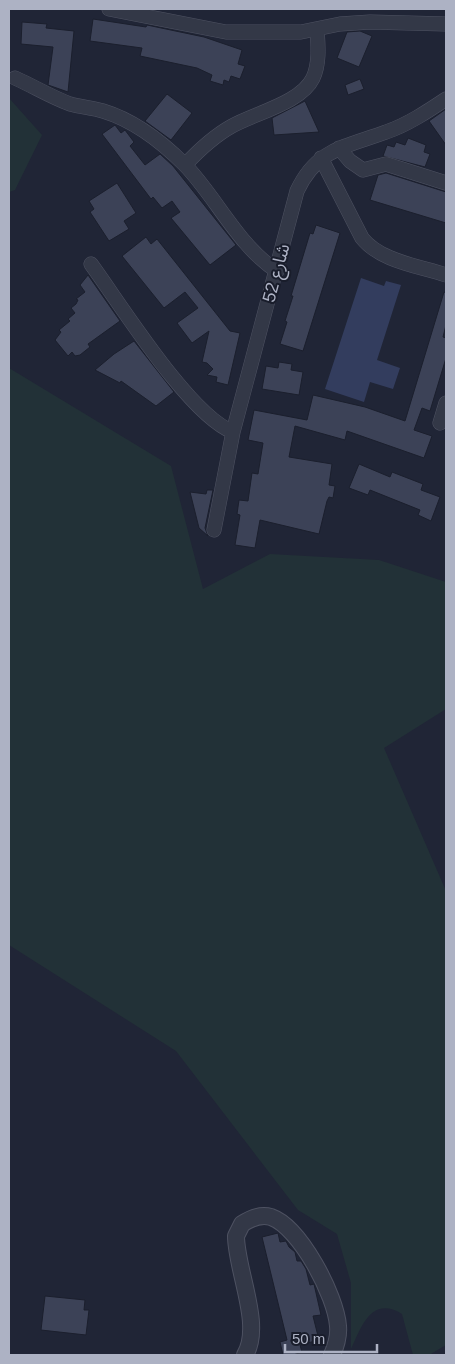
<svg xmlns="http://www.w3.org/2000/svg" width="455" height="1364" font-family="Helvetica,'Noto Sans Arabic',sans-serif">
	<rect width="100%" height="100%" fill="#202536"/>
	<!-- green -->
	<path fill="#223137" d="M 9,98 L 42,135 L 15,190 L 9,192 Z
		M 9,368 L 171,466 L 203,589 L 270,554 L 379,560 L 446,582 L 446,709 L 384,748 L 446,891 L 446,1345 L 429,1355 L 413,1355 L 402,1314 C 371,1295 361,1328 351,1349 L 351,1283 L 337,1234 L 298,1210 L 176,1051 L 9,945 Z"/>
	<!-- water -->
	<path fill="#333d5e" d="M 361,278 L 384,286 L 386,281 L 401,285 L 377,360 L 400,368 L 393,389 L 370,382 L 364,402 L 325,389 Z"/>
	<!-- building -->
	<path fill="#3c4257" stroke="#1b1f2d" d="M 93,19 L 146,27 L 147,25 L 204,37 L 242,50 L 238,64 L 245,66 L 240,79 L 231,76 L 229,82 L 224,80 L 223,85 L 210,81 L 212,75 L 197,68 L 140,56 L 142,48 L 90,41 Z
		M 22,22 L 47,24 L 46,28 L 74,31 L 68,92 L 48,85 L 53,47 L 21,44 Z
		M 360,31 L 372,36 L 359,67 L 337,58 L 347,32 Z
		M 360,79 L 364,89 L 348,95 L 345,85 Z
		M 167,94 L 192,113 L 171,140 L 145,121 Z
		M 305,101 L 319,132 L 274,135 L 272,118 Z
		M 446,109 L 446,145 L 429,121 Z
		M 115,125 L 121,133 L 125,130 L 134,142 L 130,146 L 145,165 L 160,154 L 173,166 L 236,245 L 210,265 L 171,218 L 180,212 L 172,201 L 162,208 L 153,197 L 151,199 L 102,134 Z
		M 408,138 L 426,145 L 424,152 L 430,154 L 425,167 L 383,156 L 387,145 L 394,147 L 396,142 L 405,145 Z
		M 386,173 L 446,192 L 446,223 L 370,200 L 378,175 Z
		M 117,183 L 136,213 L 124,221 L 129,229 L 109,241 L 90,212 L 94,209 L 89,201 Z
		M 316,225 L 340,233 L 303,351 L 280,344 L 287,322 L 285,321 L 293,296 L 291,296 L 310,233 L 313,234 Z
		M 146,237 L 151,244 L 157,239 L 230,331 L 240,333 L 228,385 L 216,382 L 217,377 L 207,375 L 213,369 L 207,363 L 202,362 L 209,331 L 192,343 L 177,323 L 198,308 L 185,292 L 164,308 L 122,256 Z
		M 88,275 L 120,321 L 88,344 L 90,347 L 80,355 L 75,356 L 72,352 L 68,356 L 55,340 L 61,332 L 59,330 L 70,321 L 68,319 L 75,313 L 71,308 L 76,304 L 78,300 L 76,299 L 85,292 L 80,285 Z
		M 444,292 L 446,293 L 446,325 L 443,337 L 446,338 L 446,358 L 430,411 L 422,408 L 414,430 L 432,436 L 424,458 L 347,431 L 345,440 L 295,426 L 289,457 L 332,464 L 329,485 L 335,486 L 333,498 L 329,497 L 327,501 L 319,534 L 260,520 L 255,548 L 235,545 L 240,515 L 237,514 L 239,500 L 248,501 L 252,473 L 258,474 L 263,443 L 248,440 L 254,410 L 307,420 L 313,395 L 365,407 L 405,421 Z
		M 134,341 L 174,392 L 156,406 L 121,381 L 120,383 L 95,370 L 114,354 Z
		M 279,362 L 292,364 L 291,370 L 303,372 L 299,395 L 262,389 L 266,366 L 278,368 Z
		M 359,464 L 390,477 L 392,472 L 423,484 L 421,490 L 440,497 L 431,521 L 418,515 L 420,510 L 370,490 L 368,495 L 349,488 Z
		M 207,490 L 213,490 L 205,528 L 208,536 L 199,528 L 190,492 L 206,494 Z
		M 278,1233 L 280,1242 L 286,1241 L 289,1247 L 295,1252 L 297,1261 L 301,1261 L 306,1269 L 310,1285 L 314,1284 L 321,1315 L 313,1316 L 318,1336 L 314,1337 L 315,1341 L 300,1345 L 302,1352 L 293,1355 L 283,1355 L 280,1342 L 287,1340 L 262,1237 Z
		M 45,1296 L 85,1300 L 84,1310 L 89,1310 L 86,1335 L 41,1330 Z"/>
	<g fill="none" stroke-linecap="round" stroke-linejoin="round">
		<defs>
			<path id="minor" d="M 109,9 L 226,32 L 301,32 L 340,24 L 370,22 L 446,24
				M 15,78 C 33,86 51,97 70,104 C 81,107 93,108 103,111 C 133,120 163,143 185,165 C 216,197 239,247 277,271
				M 339,148 L 350,161 L 363,170 L 386,164 L 446,183
				M 321,158 L 362,238 C 380,261 419,266 446,275
				M 185,165 C 199,150 214,136 232,126 C 255,113 301,103 313,78 C 320,63 318,44 317,29
				M 91,264 C 121,305 189,415 233,432
				M 440,423 L 446,403
				M 214,530 L 233,432 L 297,191 C 317,148 346,147 386,132 C 407,125 428,111 446,99"/>
			<path id="tertiary" d="M 245,1355 C 263,1325 236,1270 236,1236 L 242,1224 C 251,1218 261,1214 271,1217 C 300,1227 336,1296 338,1326 C 339,1336 336,1346 332,1355"/>
		</defs>
		<!-- minor casing -->
		<use href="#minor" stroke="#4e5262" stroke-width="15"/>
		<!-- tertiary casing -->
		<use href="#tertiary" stroke="#4e5262" stroke-width="18"/>
		<!-- minor -->
		<use href="#minor" stroke="#333847" stroke-width="14"/>
		<!-- tertiary -->
		<use href="#tertiary" stroke="#333847" stroke-width="16"/>
	</g>
	<g text-anchor="middle" dominant-baseline="central" stroke-width="4" stroke-linejoin="round" paint-order="stroke">
		<!-- street labels -->
		<g font-size="18" fill="#adb2c4" stroke="#191d2b">
			<text transform="translate(276 273) rotate(-75)">شارع 52</text>
		</g>
	</g>
	<!-- border -->
	<rect width="455" height="1364" fill="none" stroke="#adb2c4" stroke-width="20"/>
	<!-- scale -->
	<path d="M285 1344v8h92v-8" fill="none" stroke="#adb2c4" stroke-width="2.5"/>
	<text x="292" y="1344" font-size="15" fill="#adb2c4" stroke="#191d2b" stroke-width="4" paint-order="stroke">50 m</text>
</svg>
